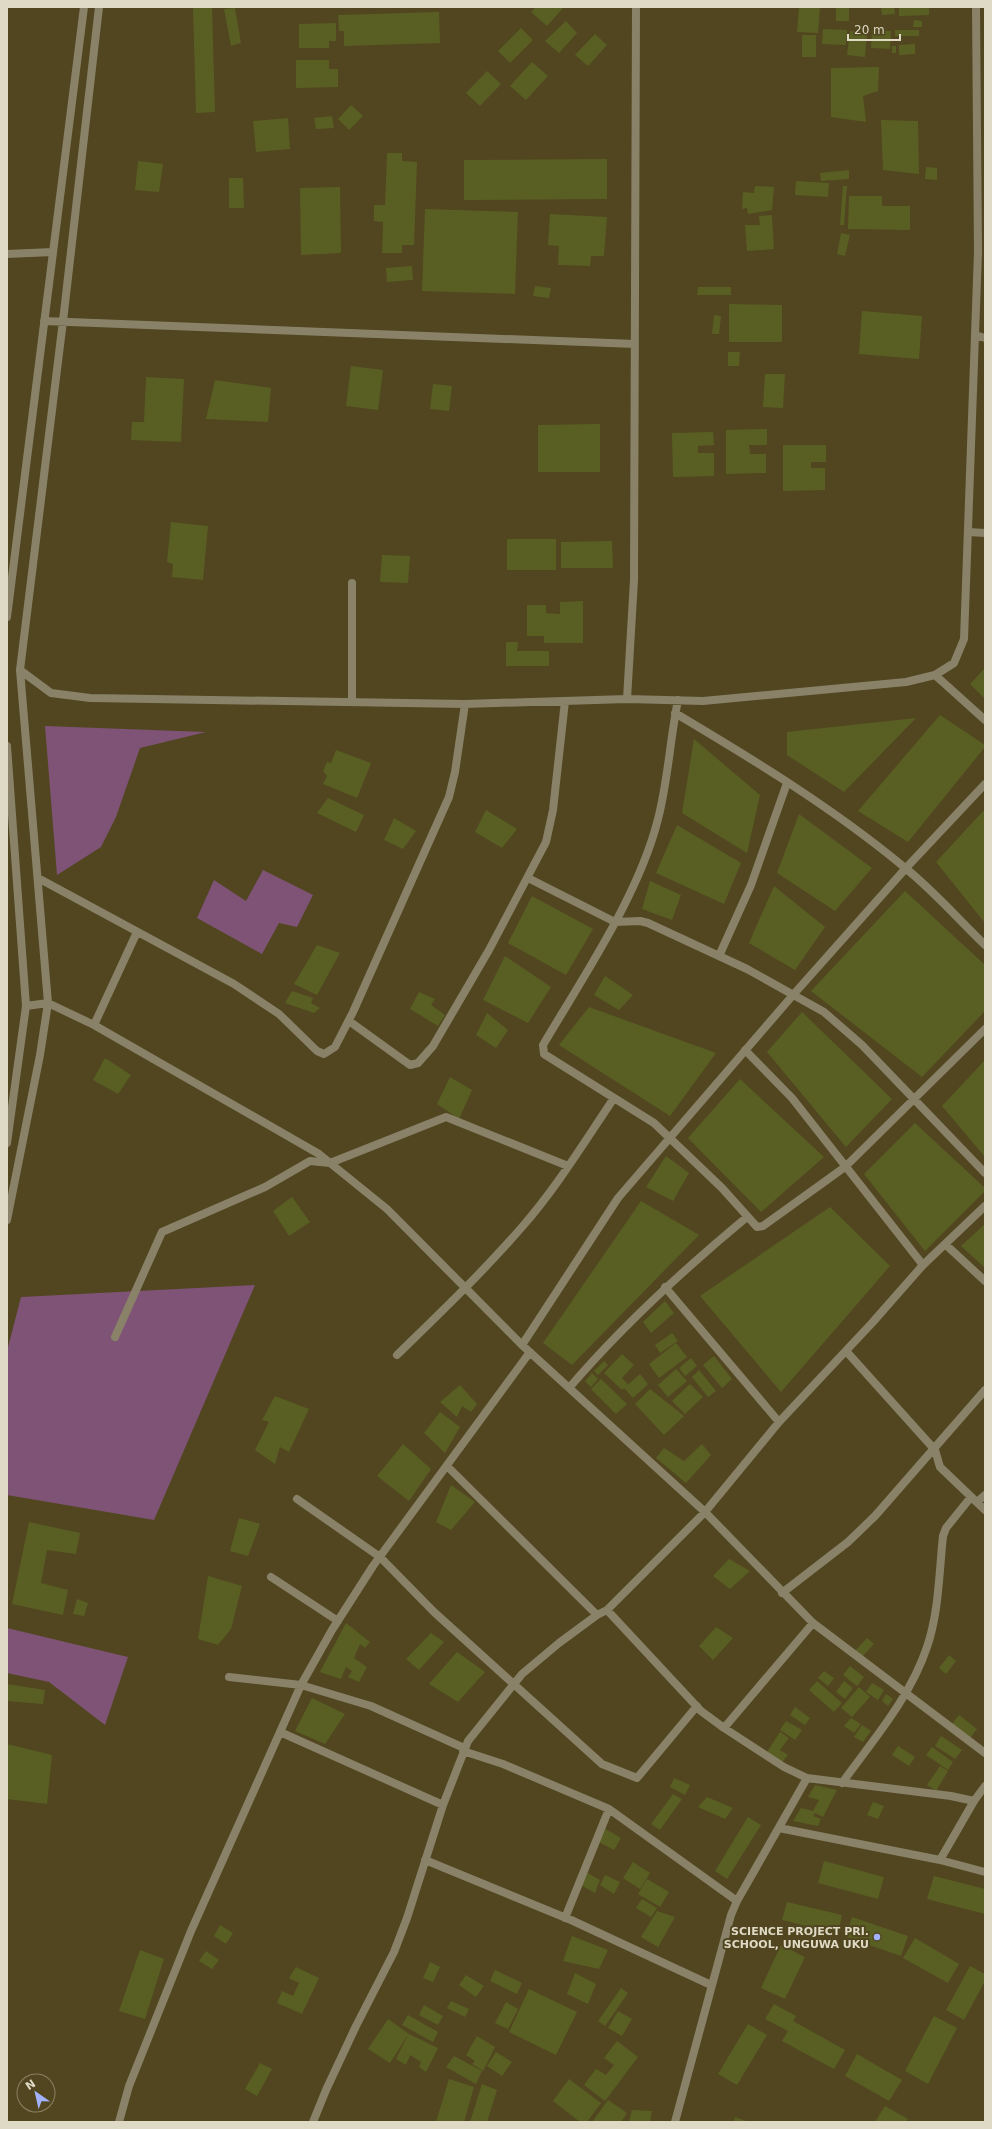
<svg xmlns="http://www.w3.org/2000/svg" width="992" height="2129" font-family="'DejaVu Sans',sans-serif">
	<rect width="100%" height="100%" fill="#514620"/>
	<!-- green -->
	<path fill="#7e5375" d="M 45,726 L 206,732 L 140,748 L 116,817 L 101,847 L 57,875 Z
		M 263,870 L 313,895 L 297,927 L 279,923 L 262,954 L 197,918 L 214,880 L 246,901 Z
		M 255,1285 L 154,1520 L 7,1495 L 7,1351 L 21,1297 Z
		M 7,1628 L 128,1657 L 105,1725 L 49,1682 L 7,1673 Z"/>
	<!-- building -->
	<path fill="#595f23" d="M 193,7 L 212,7 L 215,112 L 196,113 Z
		M 536,7 L 564,7 L 547,26 L 531,12 Z
		M 799,7 L 820,7 L 818,33 L 797,32 Z
		M 836,7 L 849,7 L 849,21 L 836,21 Z
		M 881,7 L 894,7 L 895,14 L 882,15 Z
		M 899,7 L 929,7 L 929,15 L 899,16 Z
		M 235,8 L 241,43 L 231,46 L 224,9 Z
		M 439,12 L 440,43 L 344,46 L 344,31 L 339,31 L 338,15 Z
		M 914,20 L 922,21 L 922,27 L 913,27 Z
		M 566,21 L 577,33 L 559,53 L 545,41 Z
		M 336,23 L 336,41 L 329,41 L 329,48 L 299,48 L 299,24 Z
		M 521,28 L 533,40 L 510,63 L 498,51 Z
		M 823,29 L 847,30 L 846,45 L 822,44 Z
		M 872,30 L 891,31 L 890,49 L 871,48 Z
		M 895,30 L 919,30 L 919,36 L 895,36 Z
		M 850,31 L 867,33 L 865,57 L 847,55 Z
		M 595,34 L 607,45 L 588,66 L 575,55 Z
		M 802,35 L 816,35 L 816,57 L 802,57 Z
		M 915,44 L 915,54 L 899,55 L 899,45 Z
		M 892,46 L 896,46 L 896,53 L 892,53 Z
		M 296,60 L 329,60 L 329,69 L 338,69 L 338,87 L 296,88 Z
		M 532,62 L 548,76 L 526,100 L 510,86 Z
		M 879,67 L 878,91 L 863,96 L 866,122 L 831,117 L 831,68 Z
		M 487,71 L 501,84 L 480,106 L 466,93 Z
		M 351,105 L 363,116 L 349,130 L 338,119 Z
		M 332,116 L 334,128 L 316,129 L 314,118 Z
		M 288,118 L 290,149 L 256,152 L 253,121 Z
		M 881,120 L 918,121 L 919,174 L 883,170 Z
		M 387,153 L 402,153 L 402,161 L 417,162 L 414,245 L 402,245 L 402,253 L 382,253 L 383,222 L 374,221 L 374,205 L 385,205 Z
		M 607,159 L 607,199 L 464,200 L 464,160 Z
		M 138,161 L 163,164 L 159,192 L 135,190 Z
		M 926,167 L 937,168 L 937,180 L 925,179 Z
		M 849,170 L 849,179 L 821,181 L 820,173 Z
		M 229,178 L 243,178 L 244,208 L 229,208 Z
		M 796,181 L 829,183 L 828,197 L 795,195 Z
		M 755,186 L 774,187 L 772,210 L 748,214 L 747,208 L 742,209 L 743,192 L 754,193 Z
		M 843,186 L 847,186 L 844,225 L 840,225 Z
		M 340,187 L 341,253 L 301,255 L 300,188 Z
		M 849,196 L 882,196 L 882,206 L 910,206 L 910,230 L 848,229 Z
		M 425,209 L 518,212 L 515,294 L 422,291 Z
		M 550,214 L 607,217 L 604,256 L 591,256 L 590,266 L 558,265 L 559,246 L 548,245 Z
		M 772,215 L 774,249 L 747,251 L 745,225 L 760,225 L 759,216 Z
		M 841,233 L 850,235 L 845,256 L 837,254 Z
		M 412,266 L 413,280 L 387,282 L 386,268 Z
		M 535,286 L 551,288 L 549,298 L 533,296 Z
		M 698,287 L 731,287 L 731,295 L 697,295 Z
		M 729,304 L 782,305 L 782,342 L 729,342 Z
		M 862,311 L 922,316 L 919,359 L 859,354 Z
		M 714,315 L 721,316 L 719,334 L 712,334 Z
		M 728,352 L 740,352 L 739,366 L 728,366 Z
		M 351,366 L 383,370 L 378,410 L 346,406 Z
		M 765,374 L 785,374 L 783,408 L 763,407 Z
		M 146,377 L 184,379 L 181,442 L 131,440 L 132,422 L 144,422 Z
		M 215,380 L 271,388 L 268,422 L 206,419 Z
		M 433,384 L 452,386 L 449,411 L 430,409 Z
		M 600,424 L 600,472 L 538,472 L 538,425 Z
		M 767,429 L 767,445 L 749,445 L 750,454 L 766,454 L 766,473 L 726,474 L 726,430 Z
		M 713,432 L 714,445 L 698,446 L 698,453 L 714,453 L 714,476 L 673,477 L 672,433 Z
		M 783,445 L 826,445 L 826,462 L 811,462 L 811,468 L 825,468 L 825,490 L 783,491 Z
		M 171,522 L 208,526 L 203,580 L 172,577 L 173,564 L 167,562 Z
		M 507,539 L 556,539 L 556,570 L 507,570 Z
		M 612,541 L 613,568 L 561,568 L 561,542 Z
		M 382,555 L 410,556 L 408,583 L 380,582 Z
		M 583,601 L 583,643 L 544,643 L 544,636 L 527,636 L 527,605 L 546,605 L 546,613 L 560,614 L 560,602 Z
		M 506,642 L 518,642 L 517,651 L 549,651 L 549,666 L 506,666 Z
		M 985,668 L 985,699 L 970,684 Z
		M 940,715 L 985,745 L 985,747 L 908,842 L 858,811 Z
		M 916,718 L 844,792 L 787,755 L 787,732 Z
		M 694,739 L 760,795 L 747,853 L 682,813 Z
		M 336,750 L 371,763 L 357,798 L 323,784 L 327,776 L 323,771 L 327,762 L 331,763 Z
		M 328,798 L 364,815 L 356,832 L 317,813 Z
		M 985,809 L 985,923 L 936,862 Z
		M 486,810 L 517,829 L 502,848 L 475,832 Z
		M 799,814 L 872,868 L 835,911 L 777,873 Z
		M 394,818 L 416,831 L 403,849 L 384,840 Z
		M 677,825 L 741,863 L 724,904 L 656,873 Z
		M 650,881 L 681,895 L 672,920 L 642,909 Z
		M 774,886 L 825,927 L 795,970 L 749,943 Z
		M 905,891 L 985,965 L 985,1011 L 922,1077 L 811,991 Z
		M 532,896 L 593,929 L 566,975 L 508,943 Z
		M 317,945 L 340,953 L 317,995 L 294,984 Z
		M 505,956 L 551,987 L 528,1023 L 483,1000 Z
		M 605,976 L 633,995 L 619,1010 L 594,995 Z
		M 292,991 L 313,998 L 311,1003 L 320,1008 L 314,1013 L 285,1003 Z
		M 419,992 L 435,999 L 431,1005 L 445,1015 L 438,1026 L 410,1009 Z
		M 589,1007 L 716,1053 L 670,1116 L 559,1045 Z
		M 802,1012 L 892,1099 L 846,1147 L 767,1052 Z
		M 487,1013 L 508,1030 L 496,1048 L 476,1035 Z
		M 105,1058 L 131,1075 L 118,1094 L 93,1080 Z
		M 985,1060 L 985,1157 L 942,1106 Z
		M 450,1077 L 472,1090 L 459,1119 L 437,1104 Z
		M 740,1079 L 824,1157 L 761,1212 L 688,1138 Z
		M 915,1123 L 985,1188 L 985,1191 L 925,1251 L 864,1174 Z
		M 666,1156 L 689,1173 L 673,1201 L 646,1187 Z
		M 292,1197 L 310,1222 L 289,1236 L 273,1211 Z
		M 641,1201 L 699,1235 L 572,1365 L 543,1343 Z
		M 830,1207 L 890,1266 L 781,1392 L 700,1296 Z
		M 985,1224 L 985,1268 L 961,1246 Z
		M 665,1301 L 674,1313 L 651,1333 L 643,1322 Z
		M 672,1333 L 678,1341 L 660,1353 L 655,1345 Z
		M 676,1343 L 687,1357 L 659,1378 L 649,1364 Z
		M 622,1354 L 634,1365 L 622,1378 L 628,1384 L 622,1390 L 604,1373 Z
		M 714,1356 L 732,1379 L 722,1388 L 703,1365 Z
		M 691,1358 L 697,1366 L 685,1376 L 679,1368 Z
		M 604,1361 L 608,1365 L 598,1375 L 594,1371 Z
		M 676,1369 L 687,1381 L 668,1397 L 658,1385 Z
		M 699,1370 L 716,1391 L 708,1397 L 692,1377 Z
		M 592,1373 L 598,1379 L 591,1387 L 585,1381 Z
		M 640,1374 L 648,1384 L 633,1398 L 624,1388 Z
		M 601,1379 L 627,1404 L 616,1414 L 591,1389 Z
		M 690,1384 L 703,1397 L 685,1414 L 672,1401 Z
		M 460,1385 L 477,1404 L 471,1412 L 462,1406 L 457,1417 L 440,1402 Z
		M 650,1389 L 684,1416 L 664,1435 L 635,1404 Z
		M 275,1396 L 309,1409 L 289,1452 L 280,1447 L 275,1464 L 255,1450 L 269,1422 L 262,1420 Z
		M 440,1412 L 460,1427 L 445,1453 L 424,1433 Z
		M 403,1444 L 431,1469 L 409,1501 L 377,1476 Z
		M 702,1444 L 711,1455 L 686,1483 L 656,1458 L 664,1448 L 684,1461 Z
		M 451,1485 L 475,1502 L 451,1530 L 436,1522 Z
		M 239,1518 L 260,1524 L 248,1556 L 230,1551 Z
		M 29,1522 L 80,1533 L 76,1554 L 47,1550 L 41,1583 L 68,1590 L 63,1615 L 12,1604 Z
		M 729,1559 L 750,1571 L 730,1589 L 713,1576 Z
		M 208,1576 L 242,1586 L 231,1629 L 218,1645 L 198,1639 Z
		M 77,1599 L 88,1603 L 84,1616 L 73,1614 Z
		M 346,1623 L 370,1642 L 365,1648 L 360,1644 L 354,1658 L 367,1667 L 359,1682 L 348,1677 L 352,1671 L 346,1667 L 341,1679 L 320,1672 Z
		M 716,1627 L 733,1638 L 713,1660 L 699,1646 Z
		M 431,1633 L 444,1642 L 419,1670 L 406,1659 Z
		M 867,1638 L 874,1644 L 862,1657 L 855,1651 Z
		M 457,1652 L 485,1672 L 458,1702 L 429,1684 Z
		M 949,1655 L 956,1661 L 946,1674 L 939,1668 Z
		M 850,1666 L 864,1677 L 857,1686 L 843,1675 Z
		M 824,1671 L 834,1678 L 828,1686 L 818,1678 Z
		M 817,1681 L 842,1703 L 834,1712 L 809,1690 Z
		M 844,1681 L 853,1688 L 845,1699 L 836,1692 Z
		M 872,1683 L 884,1690 L 878,1700 L 866,1692 Z
		M 7,1684 L 45,1690 L 43,1704 L 7,1701 Z
		M 859,1687 L 870,1697 L 852,1717 L 841,1708 Z
		M 886,1694 L 893,1699 L 888,1706 L 882,1701 Z
		M 312,1698 L 345,1714 L 325,1744 L 295,1731 Z
		M 795,1707 L 810,1718 L 805,1725 L 790,1715 Z
		M 959,1715 L 977,1729 L 970,1738 L 952,1724 Z
		M 851,1718 L 861,1724 L 854,1733 L 844,1726 Z
		M 786,1721 L 802,1730 L 795,1740 L 780,1730 Z
		M 862,1725 L 871,1731 L 863,1742 L 854,1737 Z
		M 780,1732 L 789,1738 L 780,1750 L 788,1755 L 782,1762 L 767,1752 Z
		M 941,1736 L 962,1750 L 955,1759 L 935,1746 Z
		M 7,1744 L 52,1755 L 47,1804 L 7,1799 Z
		M 898,1746 L 915,1757 L 909,1766 L 892,1755 Z
		M 932,1747 L 953,1762 L 948,1770 L 926,1755 Z
		M 940,1766 L 948,1771 L 936,1791 L 927,1785 Z
		M 674,1778 L 690,1785 L 685,1795 L 670,1787 Z
		M 815,1785 L 837,1790 L 823,1817 L 815,1813 L 813,1816 L 821,1819 L 818,1826 L 793,1821 L 801,1808 L 813,1811 L 819,1800 L 808,1797 Z
		M 673,1794 L 682,1799 L 660,1830 L 651,1824 Z
		M 707,1797 L 733,1808 L 725,1819 L 698,1807 Z
		M 873,1802 L 884,1806 L 878,1819 L 867,1815 Z
		M 748,1817 L 761,1825 L 727,1879 L 715,1871 Z
		M 604,1828 L 621,1838 L 614,1850 L 597,1841 Z
		M 824,1861 L 884,1877 L 878,1899 L 818,1883 Z
		M 633,1862 L 650,1873 L 640,1889 L 623,1878 Z
		M 586,1872 L 600,1880 L 595,1893 L 581,1885 Z
		M 605,1875 L 620,1882 L 614,1894 L 600,1885 Z
		M 934,1876 L 985,1889 L 985,1914 L 927,1899 Z
		M 647,1879 L 669,1892 L 660,1907 L 638,1894 Z
		M 642,1899 L 657,1908 L 651,1917 L 636,1908 Z
		M 787,1902 L 842,1915 L 838,1934 L 782,1920 Z
		M 657,1911 L 675,1917 L 658,1947 L 641,1937 Z
		M 852,1917 L 908,1936 L 901,1956 L 846,1937 Z
		M 220,1925 L 233,1933 L 226,1944 L 214,1936 Z
		M 572,1936 L 608,1950 L 599,1969 L 563,1961 Z
		M 915,1938 L 959,1964 L 948,1983 L 903,1958 Z
		M 781,1945 L 805,1957 L 785,1999 L 761,1988 Z
		M 140,1950 L 164,1959 L 145,2019 L 119,2011 Z
		M 206,1951 L 219,1960 L 212,1969 L 199,1961 Z
		M 430,1962 L 440,1967 L 433,1982 L 423,1978 Z
		M 970,1966 L 985,1974 L 985,1981 L 964,2020 L 946,2010 Z
		M 296,1967 L 319,1978 L 302,2014 L 277,2003 L 282,1991 L 293,1996 L 299,1983 L 289,1978 Z
		M 495,1970 L 522,1983 L 517,1994 L 490,1981 Z
		M 575,1973 L 596,1984 L 588,2004 L 567,1994 Z
		M 466,1975 L 484,1986 L 476,1997 L 459,1985 Z
		M 621,1988 L 628,1993 L 605,2026 L 598,2021 Z
		M 529,1989 L 577,2012 L 556,2055 L 509,2032 Z
		M 451,2001 L 469,2009 L 465,2017 L 447,2008 Z
		M 506,2002 L 518,2009 L 508,2029 L 495,2023 Z
		M 774,2004 L 796,2016 L 793,2021 L 845,2050 L 834,2069 L 782,2041 L 788,2031 L 765,2019 Z
		M 424,2005 L 443,2016 L 438,2025 L 419,2015 Z
		M 618,2011 L 632,2019 L 622,2036 L 608,2028 Z
		M 408,2015 L 438,2032 L 433,2042 L 402,2025 Z
		M 934,2016 L 957,2028 L 928,2084 L 905,2071 Z
		M 388,2019 L 409,2034 L 438,2048 L 426,2072 L 419,2067 L 421,2062 L 410,2055 L 406,2065 L 396,2059 L 408,2035 L 390,2063 L 368,2049 Z
		M 748,2024 L 767,2035 L 737,2085 L 718,2074 Z
		M 477,2036 L 495,2047 L 483,2071 L 472,2064 L 475,2061 L 466,2055 Z
		M 617,2041 L 638,2057 L 605,2101 L 584,2085 L 596,2069 L 606,2075 L 614,2065 L 604,2058 Z
		M 496,2052 L 512,2062 L 502,2076 L 487,2066 Z
		M 857,2054 L 902,2080 L 889,2101 L 845,2076 Z
		M 454,2056 L 482,2071 L 476,2084 L 446,2067 Z
		M 260,2063 L 272,2069 L 257,2096 L 245,2089 Z
		M 449,2079 L 474,2087 L 464,2122 L 436,2122 Z
		M 569,2079 L 601,2103 L 587,2122 L 580,2122 L 553,2101 Z
		M 482,2084 L 497,2090 L 487,2122 L 470,2122 Z
		M 608,2100 L 627,2113 L 621,2122 L 592,2122 Z
		M 885,2106 L 908,2119 L 906,2122 L 875,2122 Z
		M 632,2110 L 652,2111 L 650,2122 L 629,2122 Z
		M 735,2117 L 749,2122 L 734,2122 Z"/>
	<g fill="none" stroke-linecap="round" stroke-linejoin="round">
		<!-- minor -->
		<path stroke="#898269" stroke-width="8" d="M 7,254 L 53,252
			M 44,321 L 635,344
			M 975,335 L 985,338
			M 968,532 L 985,533
			M 7,617 L 84,7
			M 20,670 L 51,693 L 90,698 L 465,704 L 627,699 L 703,701 L 906,682 L 935,675 L 954,663 L 964,639 L 978,252 L 976,7
			M 935,675 L 985,720
			M 627,699 L 634,580 L 636,7
			M 678,700 C 670,739 668,781 658,819 C 639,895 583,977 543,1045 L 544,1054 L 654,1123 L 722,1188 L 757,1227 L 763,1226 L 845,1167 L 985,1029
			M 352,702 L 352,583
			M 675,713 C 754,760 833,808 904,867 C 933,890 958,919 985,945
			M 7,746 L 26,1006 L 7,1143
			M 38,878 L 234,984 L 279,1014 L 317,1051 L 324,1054 L 335,1047 L 353,1012 L 449,797 L 455,772 L 465,704
			M 528,878 L 615,922 L 640,921 L 648,923 L 747,969 L 824,1012 L 862,1045 L 985,1173
			M 719,956 L 751,885 L 787,783
			M 26,1006 L 48,1003 L 94,1025 L 319,1154 L 387,1209 L 522,1345 L 705,1512 L 813,1623 L 985,1753
			M 349,1021 L 410,1065 L 418,1063 L 433,1046 L 489,950 L 546,842 L 553,810 L 565,701
			M 94,1025 L 137,932
			M 745,1050 L 792,1098 L 923,1265
			M 7,1220 L 40,1055 L 48,1003 L 20,670 L 63,321 L 99,7
			M 945,1244 L 985,1281
			M 665,1287 L 779,1422
			M 115,1337 L 162,1232 L 265,1187 L 310,1161 L 330,1163 L 446,1117 L 568,1166
			M 522,1345 L 618,1198 L 793,995 L 906,868 L 985,784
			M 846,1351 L 935,1450 L 940,1467 L 985,1510
			M 397,1355 C 440,1313 483,1272 522,1227 C 557,1187 585,1141 614,1098
			M 569,1388 C 623,1325 683,1270 747,1217
			M 447,1466 L 597,1615
			M 297,1499 L 380,1557 L 434,1612 L 602,1764 L 637,1778 L 697,1706
			M 977,1502 L 985,1495
			M 271,1577 L 338,1621
			M 782,1593 L 848,1542 L 875,1516 L 985,1390
			M 607,1610 L 701,1711 L 724,1728 L 784,1767 L 807,1778 L 951,1796 L 974,1801
			M 229,1677 L 301,1685 L 371,1706 L 464,1748
			M 724,1728 L 813,1623
			M 280,1732 L 443,1805
			M 463,1751 L 503,1764 L 609,1809 L 737,1901
			M 842,1783 C 873,1740 910,1698 927,1647 C 939,1612 939,1573 943,1536 L 946,1528 L 971,1497
			M 779,1828 L 940,1860 L 985,1872
			M 425,1860 L 571,1920 L 711,1985
			M 940,1860 L 974,1801 L 985,1786
			M 565,1918 L 609,1809
			M 119,2122 L 129,2086 L 191,1931 L 301,1685 L 332,1630 L 373,1566 L 530,1352
			M 313,2122 L 326,2090 L 356,2026 L 394,1952 L 407,1918 L 443,1805 L 468,1741 L 522,1674 L 559,1643 L 597,1615 L 607,1610 L 705,1512 L 779,1422 L 872,1323 L 923,1265 L 985,1206
			M 675,2122 L 731,1915 L 737,1901 L 807,1778"/>
	</g>
	<!-- markers -->
	<circle fill="#a3b2fd" stroke="#514620" stroke-width="1.5" cx="877" cy="1937" r="4"/>
	<g text-anchor="middle" dominant-baseline="central" stroke-width="4" stroke-linejoin="round" paint-order="stroke">
		<!-- poi labels -->
		<g font-size="11" font-weight="bold" fill="#dfdac5" stroke="#514620" text-anchor="end">
			<text x="869" y="1931">SCIENCE PROJECT PRI.<tspan x="869" dy="13">SCHOOL, UNGUWA UKU</tspan></text>
		</g>
	</g>
	<!-- border -->
	<rect width="992" height="2129" fill="none" stroke="#dfdac5" stroke-width="16"/>
	<!-- north arrow -->
	<g transform="translate(36 2093) rotate(326)"><circle r="19" fill="#514620" stroke="#8a8162"/>
	<path d="M0-3L7 15L0 10L-7 15Z" fill="#a3b2fd"/>
	<text y="-6" font-size="11" font-weight="bold" text-anchor="middle" fill="#dfdac5">N</text>
	</g>
	<!-- scale -->
	<path d="M848 34v6h52v-6" fill="none" stroke="#dfdac5" stroke-width="2"/>
	<text x="854" y="34" font-size="12" fill="#dfdac5" stroke="#514620" stroke-width="3" paint-order="stroke">20 m</text>
</svg>
